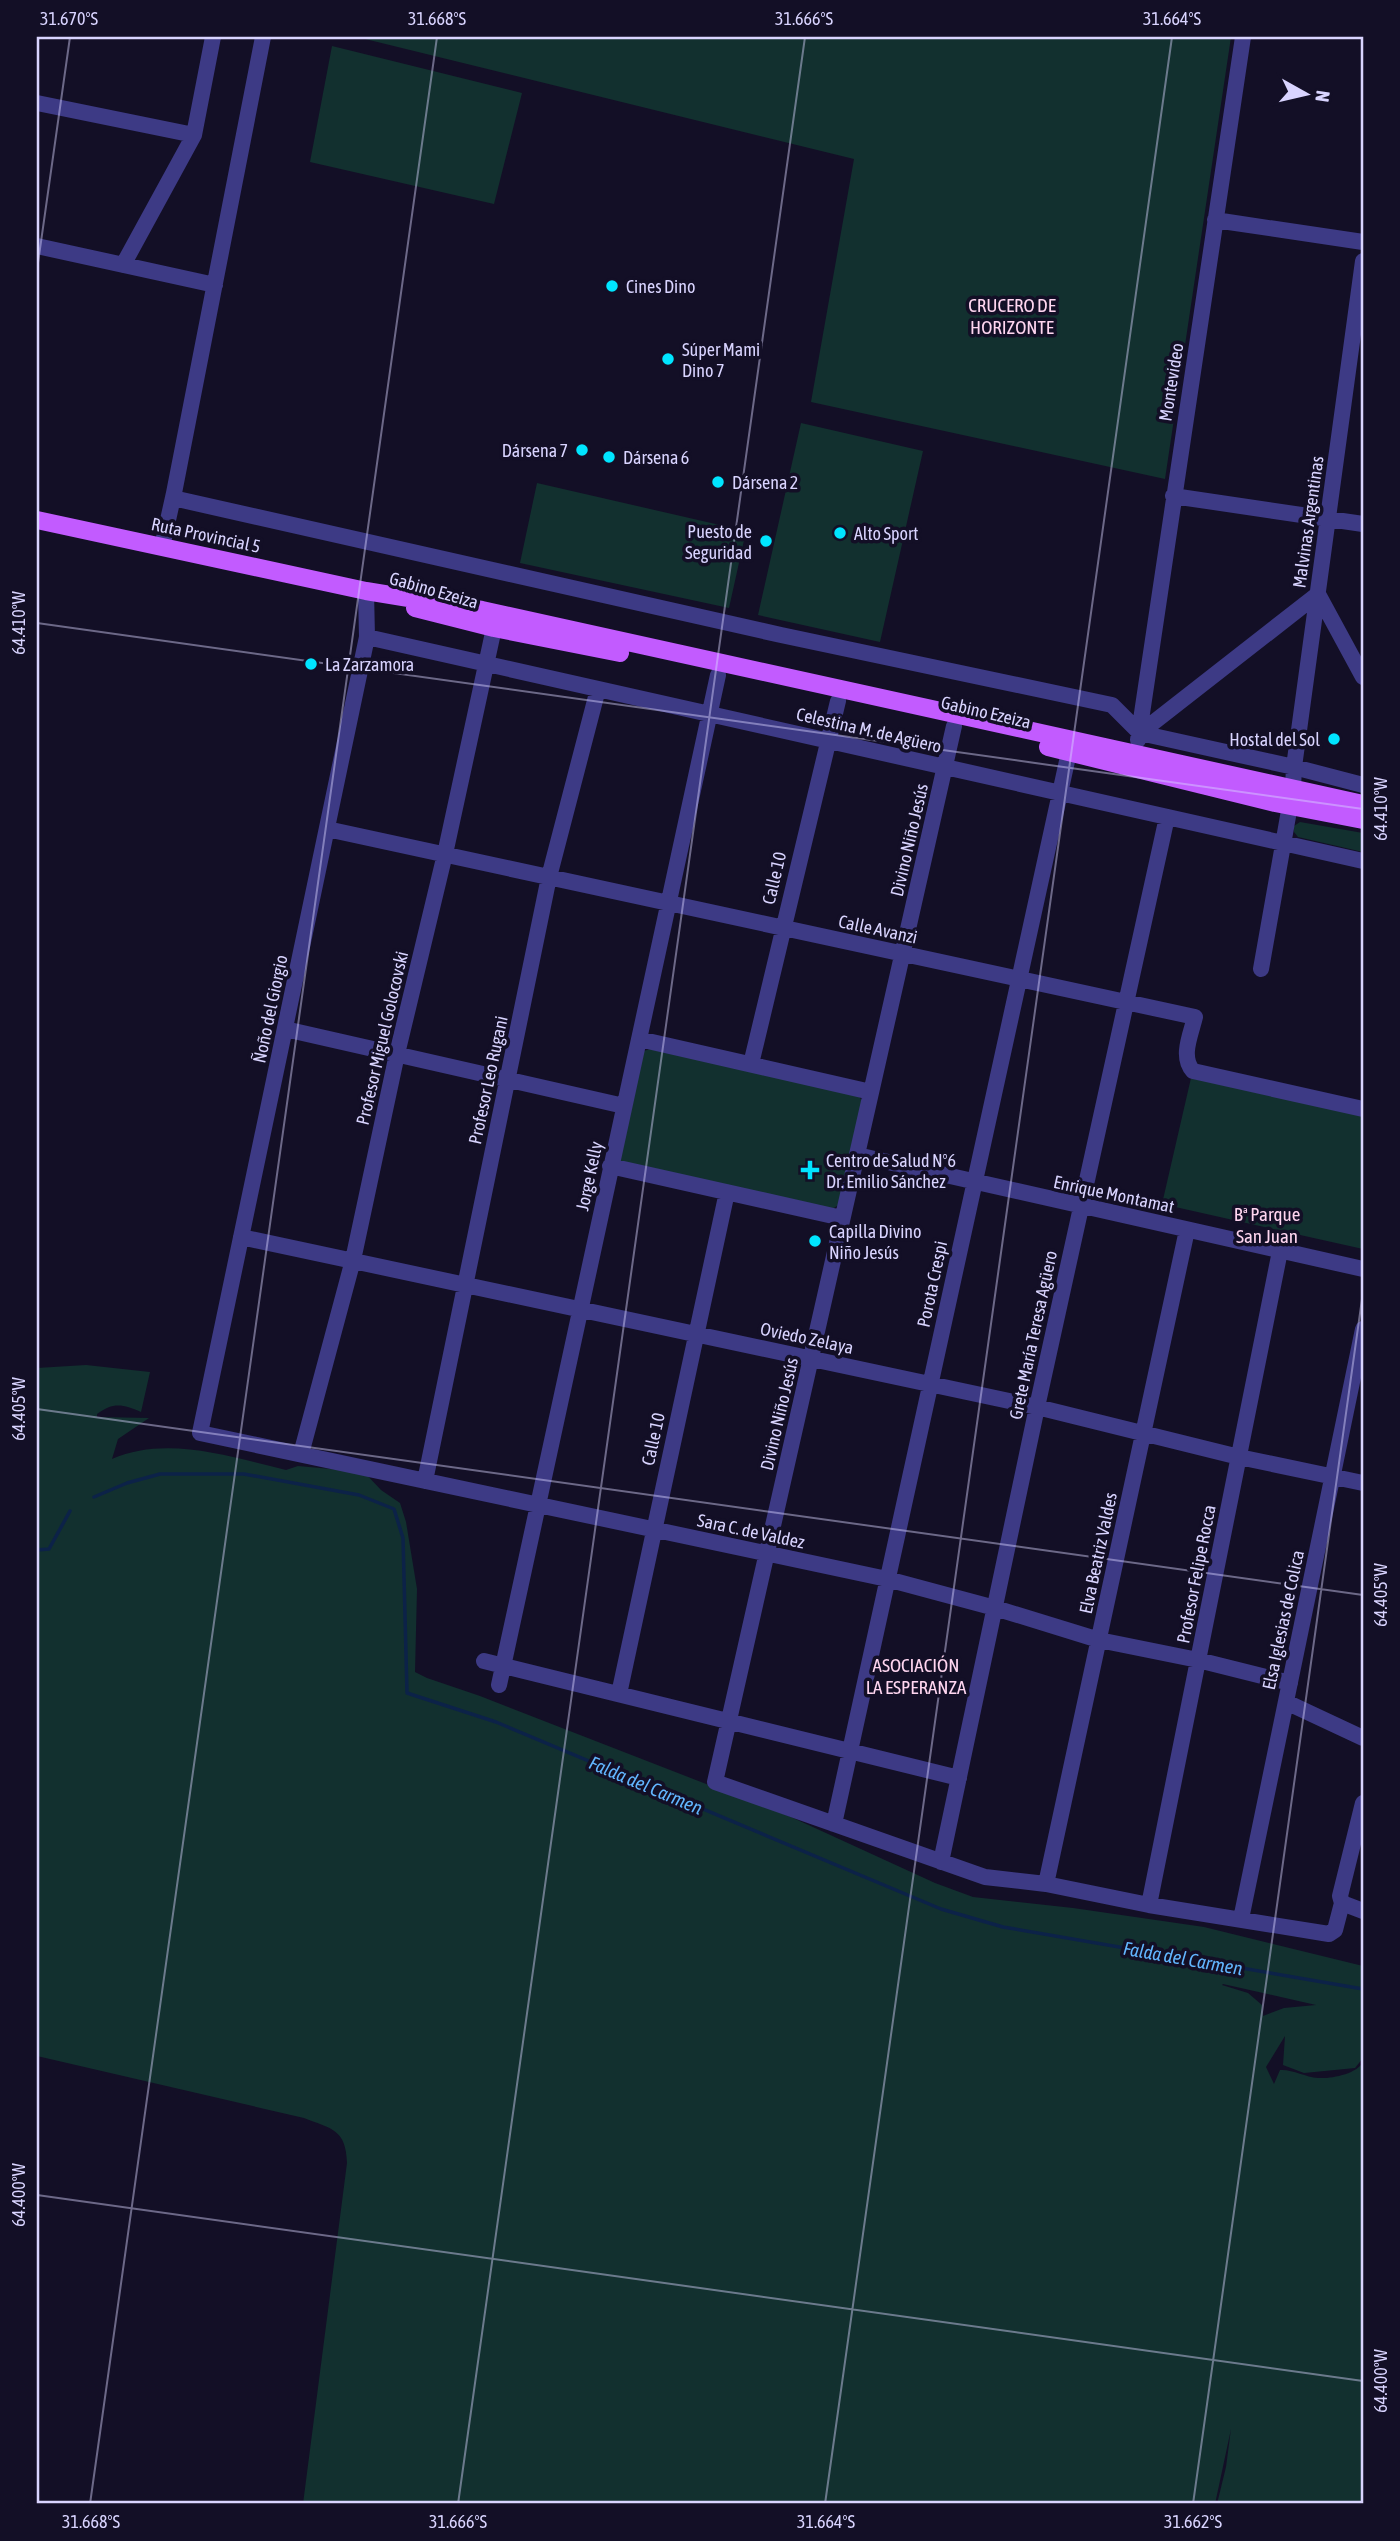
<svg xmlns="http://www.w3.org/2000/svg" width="1400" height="2541" font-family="'Asap Condensed',sans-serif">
	<rect width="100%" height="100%" fill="#130f26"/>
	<!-- green -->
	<path fill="#12302f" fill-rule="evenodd" d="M 357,37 L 1231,37 L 1165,479 L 811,402 L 854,159 Z
		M 332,46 L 522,93 L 494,204 L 310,162 Z
		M 801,423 L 923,451 L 880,642 L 758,615 Z
		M 537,483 L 746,531 L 729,608 L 520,563 Z
		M 1300,822 L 1363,833 L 1363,852 L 1298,837 L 1294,832 L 1294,826 Z
		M 650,1049 L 858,1095 L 863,1102 L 839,1205 L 832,1209 L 623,1163 L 619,1159 L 644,1051 Z
		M 1191,1078 L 1363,1116 L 1363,1249 L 1162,1204 Z
		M 86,1365 L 150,1372 L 141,1412 C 123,1404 113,1402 97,1414 L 97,1417 L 149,1418 L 118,1439 L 112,1459 C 167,1435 231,1457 286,1470 L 298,1466 L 364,1472 L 381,1490 L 400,1503 L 406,1522 L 417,1589 L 415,1672 L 427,1678 L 480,1696 L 791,1817 L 935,1883 L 973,1897 L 1073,1908 L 1204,1927 L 1363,1966 L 1363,2058 L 1355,2068 L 1304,2073 L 1283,2065 L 1285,2036 L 1266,2067 L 1274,2084 L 1280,2070 C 1292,2069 1305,2077 1318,2078 C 1331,2079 1357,2074 1363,2062 L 1363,2504 L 1217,2504 L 1226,2467 L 1231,2429 L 1215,2504 L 303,2504 L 347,2163 C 346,2129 332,2129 304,2118 L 37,2056 L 37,1368 ZM 1222,1985 L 1223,1984 L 1316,2005 L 1284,2008 L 1263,2016 L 1262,2005 L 1248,1993 Z"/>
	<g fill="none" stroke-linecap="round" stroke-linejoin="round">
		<!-- stream -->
		<path stroke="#0c2248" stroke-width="3.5" d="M 94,1497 L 127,1483 L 160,1474 L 244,1474 L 359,1495 L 394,1509 L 403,1538 L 407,1693 L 496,1722 L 941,1909 L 1003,1927 L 1363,1989
			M 37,1550 L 49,1549 L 70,1511"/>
		<!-- minor -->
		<path stroke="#3d3a85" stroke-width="16" d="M 37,103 L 194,135
			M 1215,220 L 1363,242
			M 37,246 L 215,285
			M 123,265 L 194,135 L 213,37
			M 1173,496 L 1363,524
			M 173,498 L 781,635 L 1112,705 L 1140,733 L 1294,767 L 1363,785
			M 162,547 L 174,493 L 263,37
			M 366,591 L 367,637 L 200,1433 L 887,1579 L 995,1608 L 1099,1640 L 1198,1660 L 1290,1683
			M 367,637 L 1363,861
			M 954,726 L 715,1782 L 985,1877 L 1046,1884 L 1149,1905 L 1329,1934 L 1335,1930 L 1342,1903 L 1340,1896 L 1363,1803
			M 1140,733 L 1318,594 L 1363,677
			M 1138,740 L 1243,37
			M 327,829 L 1195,1017 C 1191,1034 1180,1057 1193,1071 L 1363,1109
			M 1261,969 L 1293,788 L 1294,767 L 1363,261
			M 285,1029 L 624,1106
			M 639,1039 L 871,1092
			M 751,1064 L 838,701
			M 857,1155 L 1363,1269
			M 610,1166 L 842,1218
			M 241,1237 L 1037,1407 L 1239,1457 L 1363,1483
			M 301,1454 L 353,1260 L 397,1054 L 445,854 L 494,628
			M 425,1481 L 549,877 L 598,689
			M 484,1661 L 959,1778
			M 499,1685 L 718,675
			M 619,1694 L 727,1192
			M 1286,1702 L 1363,1738
			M 834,1824 L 1069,752
			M 941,1862 L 1037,1407 L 1167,817
			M 1046,1884 L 1187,1230
			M 1342,1903 L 1363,1911
			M 1149,1905 L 1280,1251
			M 1241,1919 L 1363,1329"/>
		<!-- major -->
		<path stroke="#c25bff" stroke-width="18" d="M 37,520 L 366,591 L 482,610 L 1363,804
			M 415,608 L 494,628 L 620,653
			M 1048,747 L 1275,803 L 1363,820"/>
	</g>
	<!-- ticks -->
	<path fill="none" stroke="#d9d4ff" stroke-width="2" stroke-opacity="0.45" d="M 37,270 L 70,37M 37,623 L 1363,809M 37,1409 L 1363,1595M 37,2195 L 1363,2381M 90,2504 L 437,37M 458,2504 L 805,37M 825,2504 L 1172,37M 1193,2504 L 1363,1292"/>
	<!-- markers -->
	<g fill="#00e5ff" stroke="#130f26" stroke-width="2.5">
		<circle cx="612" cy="286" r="7"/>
		<circle cx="668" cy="359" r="7"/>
		<circle cx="582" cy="450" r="7"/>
		<circle cx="609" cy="457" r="7"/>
		<circle cx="718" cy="482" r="7"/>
		<circle cx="840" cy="533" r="7"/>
		<circle cx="766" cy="541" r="7"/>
		<circle cx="311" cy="664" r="7"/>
		<circle cx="1334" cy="739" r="7"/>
		<path d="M806.5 1159.5h7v7h7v7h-7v7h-7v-7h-7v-7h7z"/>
		<circle cx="815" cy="1241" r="7"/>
	</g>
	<g text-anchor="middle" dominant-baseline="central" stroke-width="7" stroke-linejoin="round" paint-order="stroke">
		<!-- poi labels -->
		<g font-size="18" fill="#d9d4ff" stroke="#130f26" text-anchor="start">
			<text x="626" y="286">Cines Dino</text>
			<text x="682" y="349">Súper Mami<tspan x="682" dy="21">Dino 7</tspan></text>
			<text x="568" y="450" text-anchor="end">Dársena 7</text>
			<text x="623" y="457">Dársena 6</text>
			<text x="732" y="482">Dársena 2</text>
			<text x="752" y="531" text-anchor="end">Puesto de<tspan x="752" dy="21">Seguridad</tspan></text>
			<text x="854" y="533">Alto Sport</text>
			<text x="325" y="664">La Zarzamora</text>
			<text x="1320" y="739" text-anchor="end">Hostal del Sol</text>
			<text x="826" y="1160">Centro de Salud Nº6<tspan x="826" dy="21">Dr. Emilio Sánchez</tspan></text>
			<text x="829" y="1231">Capilla Divino<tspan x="829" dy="21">Niño Jesús</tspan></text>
		</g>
		<!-- street labels -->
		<g font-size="18" fill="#d9d4ff" stroke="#130f26">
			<text transform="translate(1171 382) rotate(-81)">Montevideo</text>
			<text transform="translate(1308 522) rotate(-82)">Malvinas Argentinas</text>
			<text transform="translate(206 535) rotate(12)">Ruta Provincial 5</text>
			<text transform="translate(434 590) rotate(16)">Gabino Ezeiza</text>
			<text transform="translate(986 712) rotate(13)">Gabino Ezeiza</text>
			<text transform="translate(869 730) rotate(13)">Celestina M. de Agüero</text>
			<text transform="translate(909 840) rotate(-77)">Divino Niño Jesús</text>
			<text transform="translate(774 878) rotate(-77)">Calle 10</text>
			<text transform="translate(878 929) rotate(12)">Calle Avanzi</text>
			<text transform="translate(270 1009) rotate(-78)">Ñoño del Giorgio</text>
			<text transform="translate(382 1038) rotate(-77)">Profesor Miguel Golocovski</text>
			<text transform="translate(488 1080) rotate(-78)">Profesor Leo Rugani</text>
			<text transform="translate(589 1176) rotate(-78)">Jorge Kelly</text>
			<text transform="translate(1114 1194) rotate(12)">Enrique Montamat</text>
			<text transform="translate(932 1284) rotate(-78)">Porota Crespi</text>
			<text transform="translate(1033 1335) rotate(-78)">Grete María Teresa Agüero</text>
			<text transform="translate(807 1338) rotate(12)">Oviedo Zelaya</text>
			<text transform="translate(779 1414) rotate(-77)">Divino Niño Jesús</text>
			<text transform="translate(653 1439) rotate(-78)">Calle 10</text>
			<text transform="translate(751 1531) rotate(12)">Sara C. de Valdez</text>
			<text transform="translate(1098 1553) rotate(-78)">Elva Beatriz Valdes</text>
			<text transform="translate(1196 1574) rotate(-79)">Profesor Felipe Rocca</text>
			<text transform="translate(1283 1620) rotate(-78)">Elsa Iglesias de Colica</text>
		</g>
		<!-- neighbourhood labels -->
		<g font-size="19" fill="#ffd6f0" stroke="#130f26">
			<text x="1012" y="305">CRUCERO DE<tspan x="1012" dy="22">HORIZONTE</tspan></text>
			<text x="1267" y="1214">Bª Parque<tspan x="1267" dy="22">San Juan</tspan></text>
			<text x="916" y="1665">ASOCIACIÓN<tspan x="916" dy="22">LA ESPERANZA</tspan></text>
		</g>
		<!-- water labels -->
		<g font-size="19" font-style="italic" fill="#62b6ff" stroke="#130f26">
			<text transform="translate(646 1785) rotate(23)">Falda del Carmen</text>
			<text transform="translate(1183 1958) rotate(10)">Falda del Carmen</text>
		</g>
	</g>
	<!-- border -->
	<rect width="1400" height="2541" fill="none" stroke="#130f26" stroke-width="77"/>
	<!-- north arrow -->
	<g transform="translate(1306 94) rotate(98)" stroke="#130f26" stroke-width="5" paint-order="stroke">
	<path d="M0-5L12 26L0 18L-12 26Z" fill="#d9d4ff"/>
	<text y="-10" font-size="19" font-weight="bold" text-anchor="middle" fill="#d9d4ff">N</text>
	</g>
	<rect x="38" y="38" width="1324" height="2464" fill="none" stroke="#d9d4ff" stroke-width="2.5"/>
	<g font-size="18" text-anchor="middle" fill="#d9d4ff">
		<text x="69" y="25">31.670°S</text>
		<text x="437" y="25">31.668°S</text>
		<text x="804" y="25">31.666°S</text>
		<text x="1172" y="25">31.664°S</text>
		<text transform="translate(19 623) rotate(-90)" y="6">64.410°W</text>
		<text transform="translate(1381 809) rotate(-90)" y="6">64.410°W</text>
		<text transform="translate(19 1409) rotate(-90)" y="6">64.405°W</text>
		<text transform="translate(1381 1595) rotate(-90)" y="6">64.405°W</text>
		<text transform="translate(19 2195) rotate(-90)" y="6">64.400°W</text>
		<text transform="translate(1381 2381) rotate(-90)" y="6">64.400°W</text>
		<text x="91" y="2528">31.668°S</text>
		<text x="458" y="2528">31.666°S</text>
		<text x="826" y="2528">31.664°S</text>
		<text x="1193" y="2528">31.662°S</text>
	</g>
</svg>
